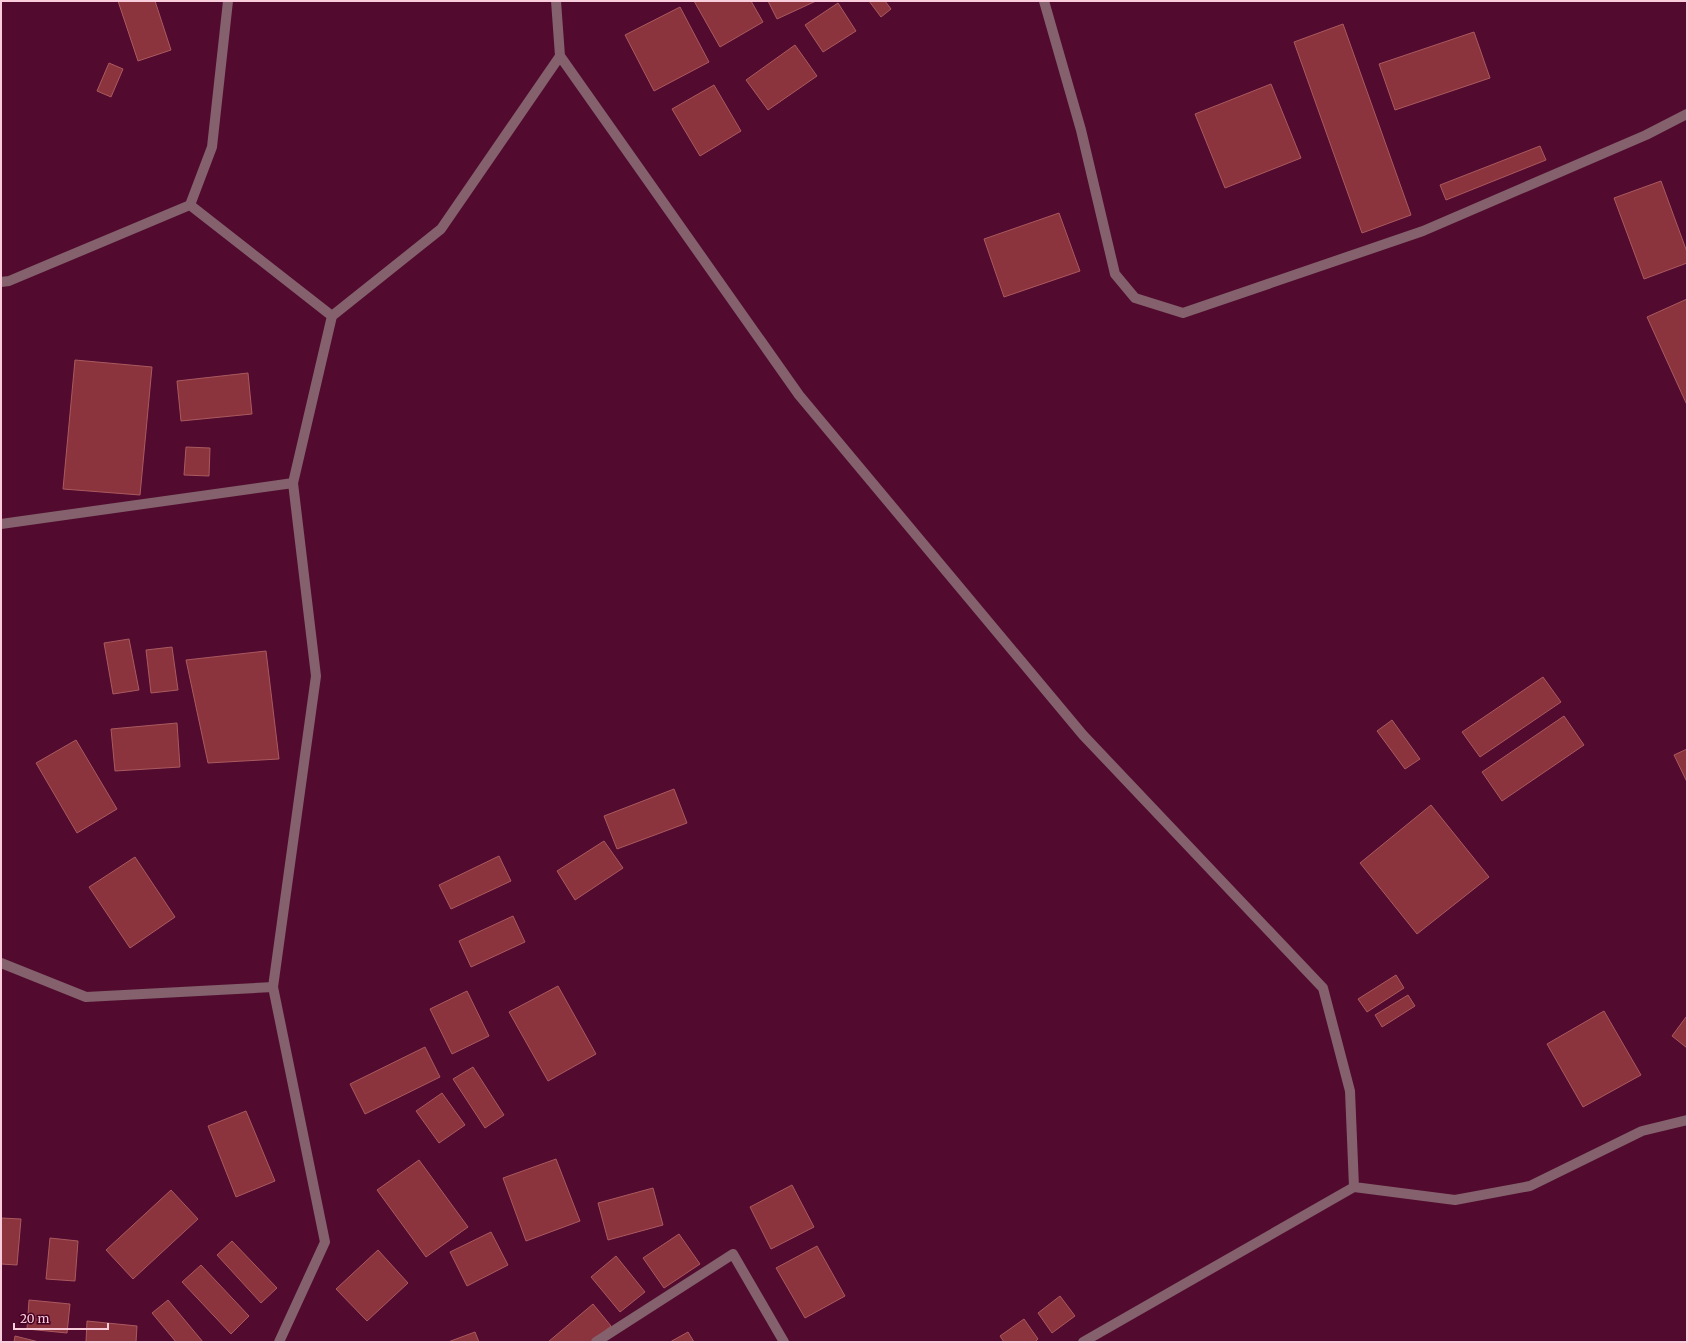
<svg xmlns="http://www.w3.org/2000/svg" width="1688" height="1343" font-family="Merriweather,serif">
	<rect width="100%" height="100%" fill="#520b2e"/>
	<!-- building -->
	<path fill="#8c343e" stroke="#aa595f" d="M 118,1 L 155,1 L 171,50 L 138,61 Z
		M 694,1 L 751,1 L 763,22 L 720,47 Z
		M 768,1 L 816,1 L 777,19 Z
		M 869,1 L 885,1 L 891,9 L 881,17 Z
		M 838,3 L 856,31 L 823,52 L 805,25 Z
		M 680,7 L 709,62 L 654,91 L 625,35 Z
		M 1343,24 L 1411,215 L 1362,233 L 1294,42 Z
		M 1474,32 L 1490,78 L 1395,110 L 1379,64 Z
		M 795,45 L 817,76 L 768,110 L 746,80 Z
		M 109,63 L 123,69 L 111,97 L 97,91 Z
		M 1271,84 L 1301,158 L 1225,188 L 1195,114 Z
		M 714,85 L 741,131 L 700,156 L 672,109 Z
		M 1540,146 L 1546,160 L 1446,200 L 1440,185 Z
		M 1661,181 L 1687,252 L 1687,263 L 1644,279 L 1614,198 Z
		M 1059,213 L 1080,271 L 1004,297 L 984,239 Z
		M 1687,299 L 1687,405 L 1647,317 Z
		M 75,360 L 152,367 L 140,495 L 63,489 Z
		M 248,373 L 252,414 L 181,421 L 177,381 Z
		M 186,447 L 210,448 L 209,476 L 184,475 Z
		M 129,639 L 139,690 L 113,694 L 104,643 Z
		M 172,647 L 178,690 L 151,693 L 146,650 Z
		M 266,651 L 279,759 L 208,763 L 186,660 Z
		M 1543,677 L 1561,702 L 1480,757 L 1462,732 Z
		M 1564,716 L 1584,745 L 1502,801 L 1482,772 Z
		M 1392,720 L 1420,759 L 1405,769 L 1377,731 Z
		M 177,723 L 180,767 L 115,771 L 111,729 Z
		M 76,740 L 117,809 L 77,833 L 36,763 Z
		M 1687,749 L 1687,782 L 1674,755 Z
		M 674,789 L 687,823 L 617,849 L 604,816 Z
		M 1431,805 L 1489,877 L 1417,934 L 1360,863 Z
		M 604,841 L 623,868 L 575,900 L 557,871 Z
		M 499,856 L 511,881 L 451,909 L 439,885 Z
		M 135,857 L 175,917 L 130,948 L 89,887 Z
		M 513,916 L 525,942 L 471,967 L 459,941 Z
		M 1396,975 L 1404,988 L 1367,1012 L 1358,999 Z
		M 558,986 L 596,1054 L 548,1081 L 509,1012 Z
		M 467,991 L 489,1036 L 452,1054 L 430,1009 Z
		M 1408,995 L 1415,1006 L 1382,1027 L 1375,1015 Z
		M 1604,1011 L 1641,1075 L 1583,1107 L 1547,1044 Z
		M 1686,1017 L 1687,1017 L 1687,1048 L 1672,1036 Z
		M 425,1047 L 440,1077 L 365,1114 L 350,1084 Z
		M 473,1067 L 504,1115 L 485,1128 L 453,1079 Z
		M 442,1093 L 465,1125 L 439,1143 L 416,1111 Z
		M 246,1111 L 275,1181 L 236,1197 L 208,1126 Z
		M 556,1159 L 580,1221 L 526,1241 L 503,1178 Z
		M 419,1160 L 468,1227 L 426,1257 L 377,1190 Z
		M 792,1185 L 814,1227 L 771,1249 L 750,1207 Z
		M 653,1188 L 663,1225 L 608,1240 L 598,1203 Z
		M 171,1190 L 198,1219 L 133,1279 L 106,1250 Z
		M 1,1218 L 21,1219 L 17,1265 L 1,1264 Z
		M 491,1232 L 508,1265 L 467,1286 L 450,1252 Z
		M 679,1234 L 700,1264 L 664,1288 L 643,1258 Z
		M 50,1238 L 78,1241 L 75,1281 L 46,1279 Z
		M 232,1241 L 277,1288 L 261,1303 L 217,1255 Z
		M 817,1246 L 845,1296 L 805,1318 L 776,1268 Z
		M 378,1250 L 408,1283 L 367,1321 L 336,1289 Z
		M 616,1256 L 645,1292 L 620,1312 L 591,1277 Z
		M 201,1265 L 249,1316 L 231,1334 L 182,1282 Z
		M 1060,1296 L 1075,1316 L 1052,1333 L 1038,1313 Z
		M 29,1300 L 70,1304 L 67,1333 L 27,1329 Z
		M 168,1300 L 203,1342 L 176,1342 L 152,1313 Z
		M 593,1304 L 611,1326 L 592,1342 L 548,1342 Z
		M 1024,1319 L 1038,1339 L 1035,1342 L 1004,1342 L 1000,1336 Z
		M 87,1321 L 137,1326 L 136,1342 L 86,1342 Z
		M 475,1332 L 479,1342 L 448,1342 Z
		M 688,1332 L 694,1342 L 670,1342 Z
		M 15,1336 L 39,1342 L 14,1342 Z"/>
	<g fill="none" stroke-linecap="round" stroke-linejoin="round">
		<!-- minor -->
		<path stroke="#84616d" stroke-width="10" d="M 1044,1 L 1081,130 L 1115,274 L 1135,298 L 1183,313 L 1423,231 L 1646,135 L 1687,114
			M 560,56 L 799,395 L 1083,735 L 1323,988 L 1350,1091 L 1354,1187 L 1083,1342
			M 190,205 L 332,316
			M 1,282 L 9,281 L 190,205 L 212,147 L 228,1
			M 1,524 L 293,483
			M 1,963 L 86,997 L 273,987 L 316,676 L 293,483 L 332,316 L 441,229 L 560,56 L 556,1
			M 273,987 L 325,1242 L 279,1342
			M 1354,1187 L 1455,1200 L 1530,1186 L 1642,1131 L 1687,1120
			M 596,1342 L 733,1254 L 784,1342"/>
	</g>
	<!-- border -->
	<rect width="1688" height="1343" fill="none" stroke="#f9cddb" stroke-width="4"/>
	<!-- scale -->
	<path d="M14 1323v6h94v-6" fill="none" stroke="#f9cddb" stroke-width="2"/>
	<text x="20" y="1323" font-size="12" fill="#f9cddb" stroke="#460024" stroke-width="3" paint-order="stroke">20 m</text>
</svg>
